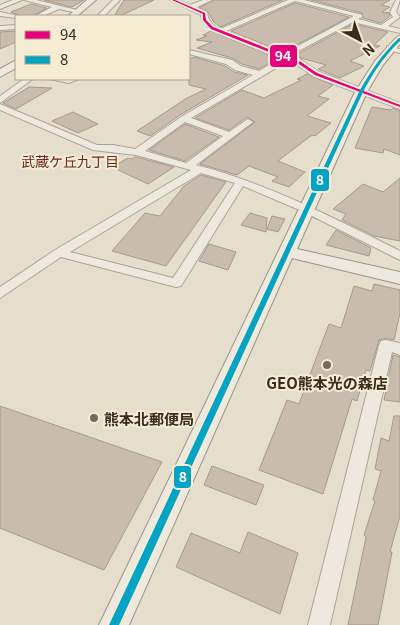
<svg xmlns="http://www.w3.org/2000/svg" width="400" height="625" font-family="Georgia,'Noto Sans JP',serif">
	<rect width="100%" height="100%" fill="#e5decd"/>
	<!-- building -->
	<path fill="#c9bcae" stroke="#a5998c" d="M 44,0 L 84,0 L 72,7 Z
		M 124,0 L 154,0 L 120,16 L 114,16 Z
		M 214,0 L 283,0 L 220,27 L 213,21 L 207,11 L 199,8 Z
		M 311,0 L 390,0 L 381,5 L 390,7 L 382,12 L 389,13 L 390,16 L 381,23 L 363,18 L 362,13 Z
		M 295,3 L 349,17 L 283,52 L 231,31 Z
		M 31,4 L 47,8 L 33,16 L 21,16 L 11,12 Z
		M 353,24 L 388,32 L 374,45 L 380,46 L 350,61 L 364,66 L 340,78 L 318,69 L 326,65 L 294,56 Z
		M 16,31 L 16,42 L 0,49 L 0,32 Z
		M 211,31 L 277,58 L 259,69 L 242,64 L 232,58 L 197,48 L 212,42 L 196,40 L 207,36 L 203,35 Z
		M 194,57 L 225,66 L 234,72 L 248,75 L 180,115 L 150,136 L 137,131 L 187,98 L 206,89 L 189,85 L 189,59 Z
		M 307,74 L 333,85 L 318,96 L 329,99 L 307,116 L 331,123 L 315,136 L 312,135 L 278,161 L 305,172 L 289,187 L 272,181 L 278,177 L 249,166 L 237,175 L 200,164 L 255,122 L 247,117 L 229,130 L 195,118 L 242,90 L 264,98 L 301,80 L 297,79 Z
		M 29,87 L 52,88 L 16,109 L 3,103 Z
		M 372,107 L 391,110 L 393,108 L 400,111 L 400,155 L 384,149 L 383,153 L 355,148 Z
		M 73,112 L 98,124 L 78,133 L 52,121 Z
		M 185,124 L 219,137 L 185,161 L 149,150 Z
		M 135,157 L 136,157 L 174,167 L 148,184 L 112,167 L 128,158 L 131,159 Z
		M 201,175 L 226,182 L 166,266 L 112,251 L 145,213 L 160,216 L 184,186 Z
		M 400,178 L 400,241 L 374,236 L 342,220 L 346,214 L 333,209 L 363,184 L 383,192 Z
		M 250,213 L 267,218 L 266,232 L 241,225 Z
		M 272,216 L 285,219 L 278,232 L 267,229 Z
		M 336,230 L 371,248 L 369,256 L 326,245 Z
		M 209,244 L 236,252 L 228,270 L 199,261 Z
		M 374,284 L 400,290 L 400,313 L 394,340 L 386,338 L 379,340 L 370,371 L 366,370 L 357,401 L 352,399 L 323,494 L 259,470 L 287,400 L 299,404 L 329,324 L 341,328 L 354,286 L 372,291 Z
		M 393,355 L 400,357 L 400,402 L 384,400 Z
		M 0,406 L 162,462 L 104,570 L 0,528 Z
		M 394,416 L 400,416 L 400,516 L 390,552 L 392,552 L 378,625 L 348,625 L 366,537 L 364,535 L 375,501 L 373,500 L 381,471 L 375,469 L 381,438 L 389,441 Z
		M 212,466 L 264,485 L 256,505 L 204,485 Z
		M 248,532 L 298,553 L 280,614 L 176,567 L 191,533 L 240,553 Z"/>
	<g fill="none" stroke-linecap="round" stroke-linejoin="round">
		<defs>
			<path id="street" d="M 13,0 L 22,0 L 0,9 L 0,5 Z
				M 24,0 L 36,0 L 81,11 L 78,13 L 59,9 L 43,16 L 35,16 L 52,7 Z
				M 113,0 L 120,0 L 104,16 L 97,16 Z
				M 170,0 L 178,0 L 190,5 L 203,0 L 212,0 L 195,8 L 206,13 C 210,21 211,25 220,29 L 288,0 L 304,0 L 362,15 L 362,17 L 358,19 L 381,25 L 393,17 L 390,12 L 396,0 L 400,0 L 396,12 L 400,17 L 388,26 L 400,29 L 400,33 L 353,22 L 289,56 L 303,61 L 319,72 L 400,103 L 400,109 L 313,76 L 297,65 L 288,61 L 191,118 L 229,132 L 248,119 L 253,122 L 196,165 C 267,183 334,218 400,251 L 400,260 L 302,211 L 243,186 L 181,286 L 176,287 L 61,257 L 0,298 L 0,287 L 55,250 L 191,170 L 136,155 L 93,150 L 0,110 L 0,104 L 97,145 L 113,145 L 135,149 L 181,117 L 253,75 L 235,70 L 226,64 L 189,54 L 189,50 L 232,60 L 241,66 L 259,71 L 281,58 L 210,29 L 202,20 L 201,15 ZM 295,1 L 354,16 L 283,54 L 226,31 ZM 185,122 L 223,136 L 186,163 L 145,151 ZM 201,173 L 235,183 L 173,278 L 70,252 Z
				M 0,12 L 19,16 L 16,18 L 0,16 Z
				M 16,25 L 16,29 L 0,30 L 0,26 Z
				M 387,46 L 400,49 L 400,53 L 387,50 Z
				M 24,79 L 33,79 L 0,103 L 0,96 Z
				M 49,79 L 79,79 L 69,83 Z
				M 386,340 L 400,343 L 400,355 L 392,352 L 330,625 L 308,625 L 379,345 L 381,341 Z"/>
			<path id="secondary" d="M 87,0 L 96,0 L 77,16 L 68,16 Z
				M 400,36 L 400,44 L 383,65 L 367,92 L 297,249 L 400,272 L 400,284 L 292,258 L 129,625 L 99,625 L 355,92 L 375,61 L 397,37 Z
				M 16,60 L 16,68 L 0,77 L 0,69 Z"/>
		</defs>
		<!-- street casing -->
		<use href="#street" stroke="#aaa396" stroke-width="2"/>
		<!-- secondary casing -->
		<use href="#secondary" stroke="#9a9286" stroke-width="2"/>
		<!-- street -->
		<use href="#street" fill="#eee9df" fill-rule="evenodd"/>
		<!-- secondary -->
		<use href="#secondary" fill="#eee9df" fill-rule="evenodd"/>
		<defs>
			<path id="bus-1" d="M 172,0 L 175,0 L 205,13 L 206,20 L 213,27 L 301,62 L 317,73 L 400,105 L 400,107 L 315,75 L 299,64 L 211,29 L 203,20 L 203,14 Z"/>
			<path id="bus-2" d="M 399,38 L 400,38 L 400,41 C 384,56 373,73 363,92 L 119,625 L 109,625 L 359,92 C 370,72 382,54 399,38 Z"/>
		</defs>
		<!-- bus-1 casing -->
		<use href="#bus-1" stroke="#f6ecd3" stroke-width="4"/>
		<!-- bus-2 casing -->
		<use href="#bus-2" stroke="#f6ecd3" stroke-width="4"/>
		<!-- bus-1 -->
		<use href="#bus-1" fill="#e5007d" fill-rule="evenodd"/>
		<!-- bus-2 -->
		<use href="#bus-2" fill="#03a3c5" fill-rule="evenodd"/>
	</g>
	<!-- markers -->
	<g fill="#766a5b" stroke="#f6ecd3" stroke-width="2">
		<circle cx="327" cy="365" r="5"/>
		<circle cx="94" cy="418" r="5"/>
	</g>
	<g text-anchor="middle" dominant-baseline="central" stroke-width="4" stroke-linejoin="round" paint-order="stroke">
		<!-- far-neighbourhood labels -->
		<g font-size="14" fill="#672a1c" stroke="#f6ecd3">
			<text x="70" y="161">武蔵ケ丘九丁目</text>
		</g>
		<!-- poi labels -->
		<g font-size="15" font-weight="bold" fill="#3a2b1e" stroke="#f6ecd3">
			<text x="327" y="382">GEO熊本光の森店</text>
			<text x="104" y="418" text-anchor="start">熊本北郵便局</text>
		</g>
	</g>
	<g stroke="#f6ecd3" stroke-width="2">
		<rect x="269" y="44" width="29" height="24" rx="5" fill="#e5007d"/>
		<rect x="310" y="168" width="20" height="24" rx="5" fill="#03a3c5"/>
		<rect x="173" y="465" width="19" height="24" rx="5" fill="#03a3c5"/>
	</g>
	<g font-size="14" text-anchor="middle" font-weight="bold" fill="#fff">
		<text x="283" y="61">94</text>
		<text x="320" y="185">8</text>
		<text x="183" y="482">8</text>
	</g>
	<!-- legend -->
	<rect x="15" y="15" width="175" height="65" fill="#f6ecd3" stroke="#ab9f8b"/>
	<rect x="25" y="31" width="25" height="8" fill="#e5007d" stroke="#ab9f8b"/>
	<text x="60" y="40" font-size="15" fill="#3a2b1e">94</text>
	<rect x="25" y="56" width="25" height="8" fill="#03a3c5" stroke="#ab9f8b"/>
	<text x="60" y="65" font-size="15" fill="#3a2b1e">8</text>
	<!-- north arrow -->
	<g transform="translate(360 40) rotate(139)" stroke="#f6ecd3" stroke-width="4" paint-order="stroke">
	<path d="M0-4L9 19L0 12L-9 19Z" fill="#3a2b1e"/>
	<text y="-8" font-size="14" font-weight="bold" text-anchor="middle" fill="#3a2b1e">N</text>
	</g>
</svg>
